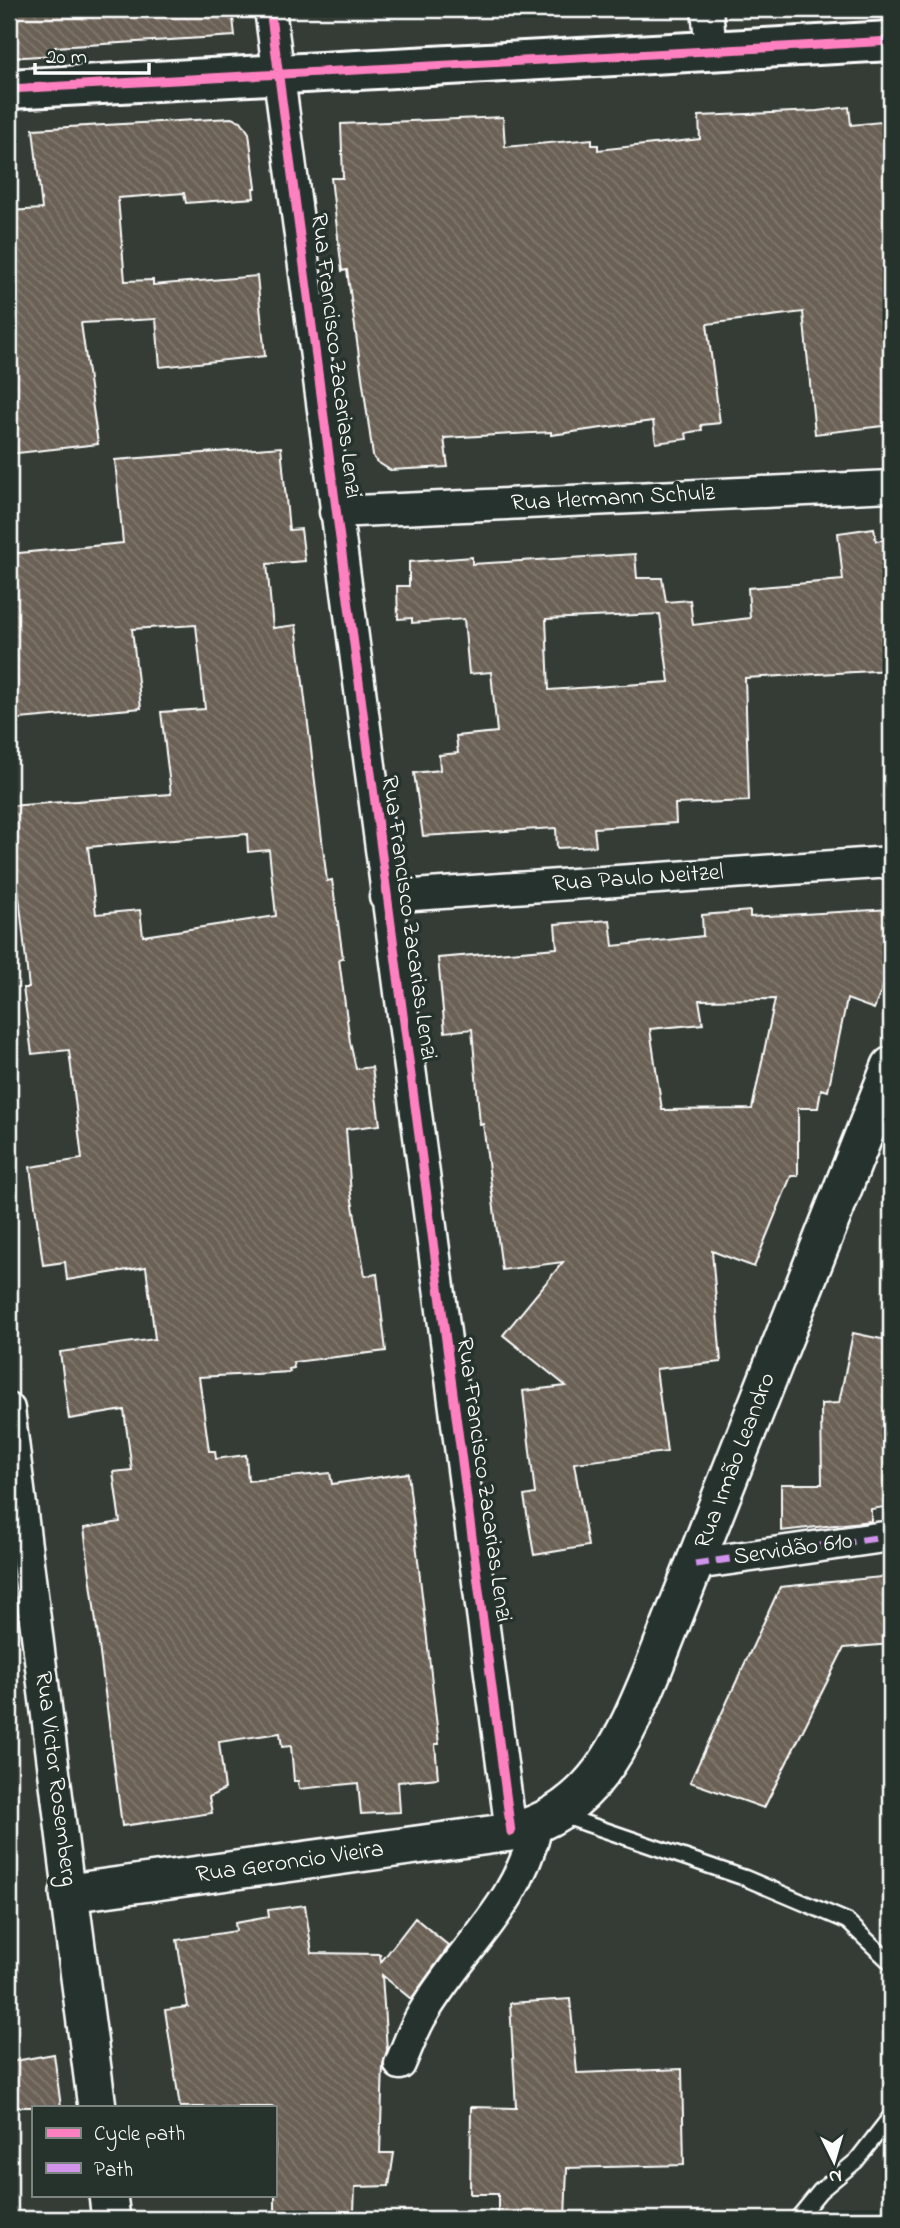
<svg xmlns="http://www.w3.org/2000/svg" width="900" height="2228" font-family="'Indie Flower',sans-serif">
	<defs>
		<pattern id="building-back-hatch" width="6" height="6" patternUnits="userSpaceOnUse" patternTransform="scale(1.75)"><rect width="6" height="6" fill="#6b6155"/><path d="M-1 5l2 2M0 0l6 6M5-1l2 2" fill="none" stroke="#81796e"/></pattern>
	</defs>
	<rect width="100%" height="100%" fill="#343c35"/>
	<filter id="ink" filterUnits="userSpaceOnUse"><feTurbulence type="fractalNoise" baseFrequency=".0143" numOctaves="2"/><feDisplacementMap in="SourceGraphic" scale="14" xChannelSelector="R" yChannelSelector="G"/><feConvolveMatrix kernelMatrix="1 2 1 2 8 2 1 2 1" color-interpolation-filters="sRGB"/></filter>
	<g filter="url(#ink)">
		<!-- building -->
		<path fill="url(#building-back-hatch)" stroke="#fff" stroke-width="2" fill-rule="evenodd" d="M 9,9 L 232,9 L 235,36 L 55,47 L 55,55 L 9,58 Z
			M 849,107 L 851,125 L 891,121 L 891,310 L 884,311 L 890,364 L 887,364 L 891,425 L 815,434 L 803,312 L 707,324 L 720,423 L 701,425 L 702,430 L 686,433 L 687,439 L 656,443 L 653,421 L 551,435 L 551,432 L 444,438 L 448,467 L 390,470 L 376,461 L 373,456 L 347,270 L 342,271 L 331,178 L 343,178 L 341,124 L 503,117 L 505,147 L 592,139 L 592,145 L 598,145 L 598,150 L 700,139 L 699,116 L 817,111 Z
			M 231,118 L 241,121 L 249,133 L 256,188 L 253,188 L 254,198 L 186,203 L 184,193 L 118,198 L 125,281 L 153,280 L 153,285 L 257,276 L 265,356 L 160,367 L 156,319 L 81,323 L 98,444 L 9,454 L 9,211 L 42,209 L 33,129 Z
			M 281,447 L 289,530 L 301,529 L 305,561 L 267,564 L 273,628 L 296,625 L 327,881 L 332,880 L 343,958 L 339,959 L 350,1042 L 356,1069 L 372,1067 L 380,1125 L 346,1129 L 351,1194 L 365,1276 L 377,1274 L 386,1351 L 293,1362 L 294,1368 L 289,1369 L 290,1372 L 199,1377 L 209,1451 L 215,1451 L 216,1459 L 246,1455 L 248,1481 L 330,1473 L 332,1484 L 408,1473 L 439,1744 L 435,1744 L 438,1778 L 398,1782 L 400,1812 L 361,1814 L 358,1783 L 299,1789 L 298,1781 L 294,1781 L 291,1746 L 282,1747 L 280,1733 L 219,1742 L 225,1789 L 209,1797 L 212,1813 L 122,1826 L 84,1528 L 120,1522 L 113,1472 L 132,1470 L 124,1410 L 69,1419 L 60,1352 L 155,1339 L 146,1267 L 67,1280 L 65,1262 L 43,1265 L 30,1167 L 82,1159 L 69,1050 L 32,1054 L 23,988 L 29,988 L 18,887 L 9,888 L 9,806 L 171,794 L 161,712 L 205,709 L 196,625 L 132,629 L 141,708 L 9,720 L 9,554 L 123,543 L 115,460 ZM 247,834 L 248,852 L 269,850 L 276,916 L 143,936 L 140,910 L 96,914 L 88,847 Z
			M 874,528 L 876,541 L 891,539 L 891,670 L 745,678 L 749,801 L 675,804 L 676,823 L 594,828 L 596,846 L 557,848 L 556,828 L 423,836 L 414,773 L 440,770 L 439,755 L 458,753 L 456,736 L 497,732 L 491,672 L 469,674 L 464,619 L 412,623 L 412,618 L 398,619 L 397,586 L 409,586 L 409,562 L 472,557 L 472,564 L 635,554 L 637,578 L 662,578 L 666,602 L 690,600 L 693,625 L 750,618 L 748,588 L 843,580 L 838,533 ZM 660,614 L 669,682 L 549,690 L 546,619 Z
			M 891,909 L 891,967 L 874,1009 L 847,999 L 828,1091 L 821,1089 L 818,1108 L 798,1108 L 798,1176 L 791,1176 L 754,1267 L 712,1251 L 721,1362 L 656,1369 L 667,1452 L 574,1463 L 588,1546 L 534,1555 L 524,1496 L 535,1494 L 523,1391 L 566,1386 L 503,1335 L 563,1262 L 502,1270 L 483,1124 L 480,1125 L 472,1029 L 445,1032 L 438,958 L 557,948 L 555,924 L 610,920 L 613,946 L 703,936 L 702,915 L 750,911 L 750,917 ZM 775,999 L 752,1109 L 662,1110 L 650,1029 L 703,1024 L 699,1000 Z
			M 853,1333 L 891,1341 L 891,1506 L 871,1509 L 871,1521 L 781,1531 L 781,1484 L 822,1484 L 821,1404 L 839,1403 Z
			M 891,1576 L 891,1644 L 844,1648 L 764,1808 L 690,1782 L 780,1587 Z
			M 305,1905 L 312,1953 L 380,1954 L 381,1962 L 415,1918 L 449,1946 L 411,1999 L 382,1975 L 387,2050 L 383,2065 L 380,2153 L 394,2153 L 389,2186 L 355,2187 L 354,2212 L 348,2213 L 349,2219 L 275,2219 L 275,2107 L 180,2107 L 165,2010 L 188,2007 L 177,1940 L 236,1931 L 235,1923 L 269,1917 L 268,1910 Z
			M 570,1999 L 577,2073 L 682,2069 L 684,2165 L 567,2168 L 565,2219 L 498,2219 L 498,2194 L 470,2194 L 471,2107 L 516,2108 L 510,2003 Z
			M 54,2054 L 61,2107 L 9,2107 L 9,2062 Z"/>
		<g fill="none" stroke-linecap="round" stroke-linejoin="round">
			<defs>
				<path id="service" d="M 561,1815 L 745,1878 L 847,1921 L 891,1963
					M 797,2219 L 820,2191 L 856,2161 L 891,2116"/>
				<path id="minor" d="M 270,9 L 511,1832
					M 707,9 L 711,50
					M 335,512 L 891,486
					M 385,897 L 891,862
					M 9,1409 L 69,1893
					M 695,1564 L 891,1536
					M 400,2064 C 407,2048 413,2030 422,2015 C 464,1944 515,1911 537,1826"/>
				<path id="tertiary" d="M 97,2107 L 69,1893 L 511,1832 C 593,1812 622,1744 652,1672 L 891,1066
					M 108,2195 L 111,2219"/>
				<path id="secondary" d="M 9,89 L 891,41"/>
			</defs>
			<!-- service casing -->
			<use href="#service" stroke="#fff" stroke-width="19"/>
			<!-- minor casing -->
			<use href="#minor" stroke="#fff" stroke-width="35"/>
			<!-- tertiary casing -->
			<use href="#tertiary" stroke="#fff" stroke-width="42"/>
			<!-- secondary casing -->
			<use href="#secondary" stroke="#fff" stroke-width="44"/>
			<!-- service -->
			<use href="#service" stroke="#26332d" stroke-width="14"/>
			<!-- minor -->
			<use href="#minor" stroke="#26332d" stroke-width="30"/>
			<!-- tertiary -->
			<use href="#tertiary" stroke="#26332d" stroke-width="37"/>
			<!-- secondary -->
			<use href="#secondary" stroke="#26332d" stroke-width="38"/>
			<!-- quiet -->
			<path stroke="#d193ec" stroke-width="7" stroke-dasharray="14 7" stroke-linecap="butt" d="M 695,1564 L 891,1536"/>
			<defs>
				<path id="cycleway" d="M 270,9 L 511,1832
					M 9,89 L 891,41"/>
			</defs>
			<!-- cycleway casing -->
			<use href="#cycleway" stroke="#26332d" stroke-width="13"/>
			<!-- cycleway -->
			<use href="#cycleway" stroke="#ff80c0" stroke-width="9"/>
		</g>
	</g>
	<g text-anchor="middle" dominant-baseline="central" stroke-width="7" stroke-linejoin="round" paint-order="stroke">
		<!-- street labels -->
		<g font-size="24" fill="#fff" stroke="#26332d">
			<text transform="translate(335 356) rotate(83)">Rua Francisco Zacarias Lenzi</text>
			<text transform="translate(613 499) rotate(-3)">Rua Hermann Schulz</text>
			<text transform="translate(638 879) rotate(-4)">Rua Paulo Neitzel</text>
			<text transform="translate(408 918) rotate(82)">Rua Francisco Zacarias Lenzi</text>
			<text transform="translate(736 1461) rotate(-69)">Rua Irmão Leandro</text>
			<text transform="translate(483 1480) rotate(82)">Rua Francisco Zacarias Lenzi</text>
			<text transform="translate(793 1550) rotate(-8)">Servidão 610</text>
			<text transform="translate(55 1779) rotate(83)">Rua Victor Rosemberg</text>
			<text transform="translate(290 1863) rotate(-8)">Rua Geroncio Vieira</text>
		</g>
	</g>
	<!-- margin -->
	<rect width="900" height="2228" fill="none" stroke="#26332d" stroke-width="35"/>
	<rect x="18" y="18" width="865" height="2193" fill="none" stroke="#fff" stroke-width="2.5" filter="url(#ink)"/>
	<!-- legend -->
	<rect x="32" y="2106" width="245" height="91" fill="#26332d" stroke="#7d8581" stroke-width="2"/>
	<rect x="46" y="2128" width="35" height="10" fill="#ff80c0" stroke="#7d8581" stroke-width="2"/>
	<text x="94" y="2140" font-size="21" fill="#ffffff">Cycle path</text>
	<rect x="46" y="2163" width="35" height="10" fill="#d193ec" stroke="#7d8581" stroke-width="2"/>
	<text x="94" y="2176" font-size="21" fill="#ffffff">Path</text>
	<!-- north arrow -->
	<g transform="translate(834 2161) rotate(175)" stroke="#26332d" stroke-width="5" paint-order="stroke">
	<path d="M0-5L12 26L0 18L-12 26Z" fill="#ffffff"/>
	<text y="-10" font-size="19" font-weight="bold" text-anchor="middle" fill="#ffffff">N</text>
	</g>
	<!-- scale -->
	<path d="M35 63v10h114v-10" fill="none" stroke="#ffffff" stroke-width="3.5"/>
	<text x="46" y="63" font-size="21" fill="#ffffff" stroke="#26332d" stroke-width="5" paint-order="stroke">20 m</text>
</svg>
